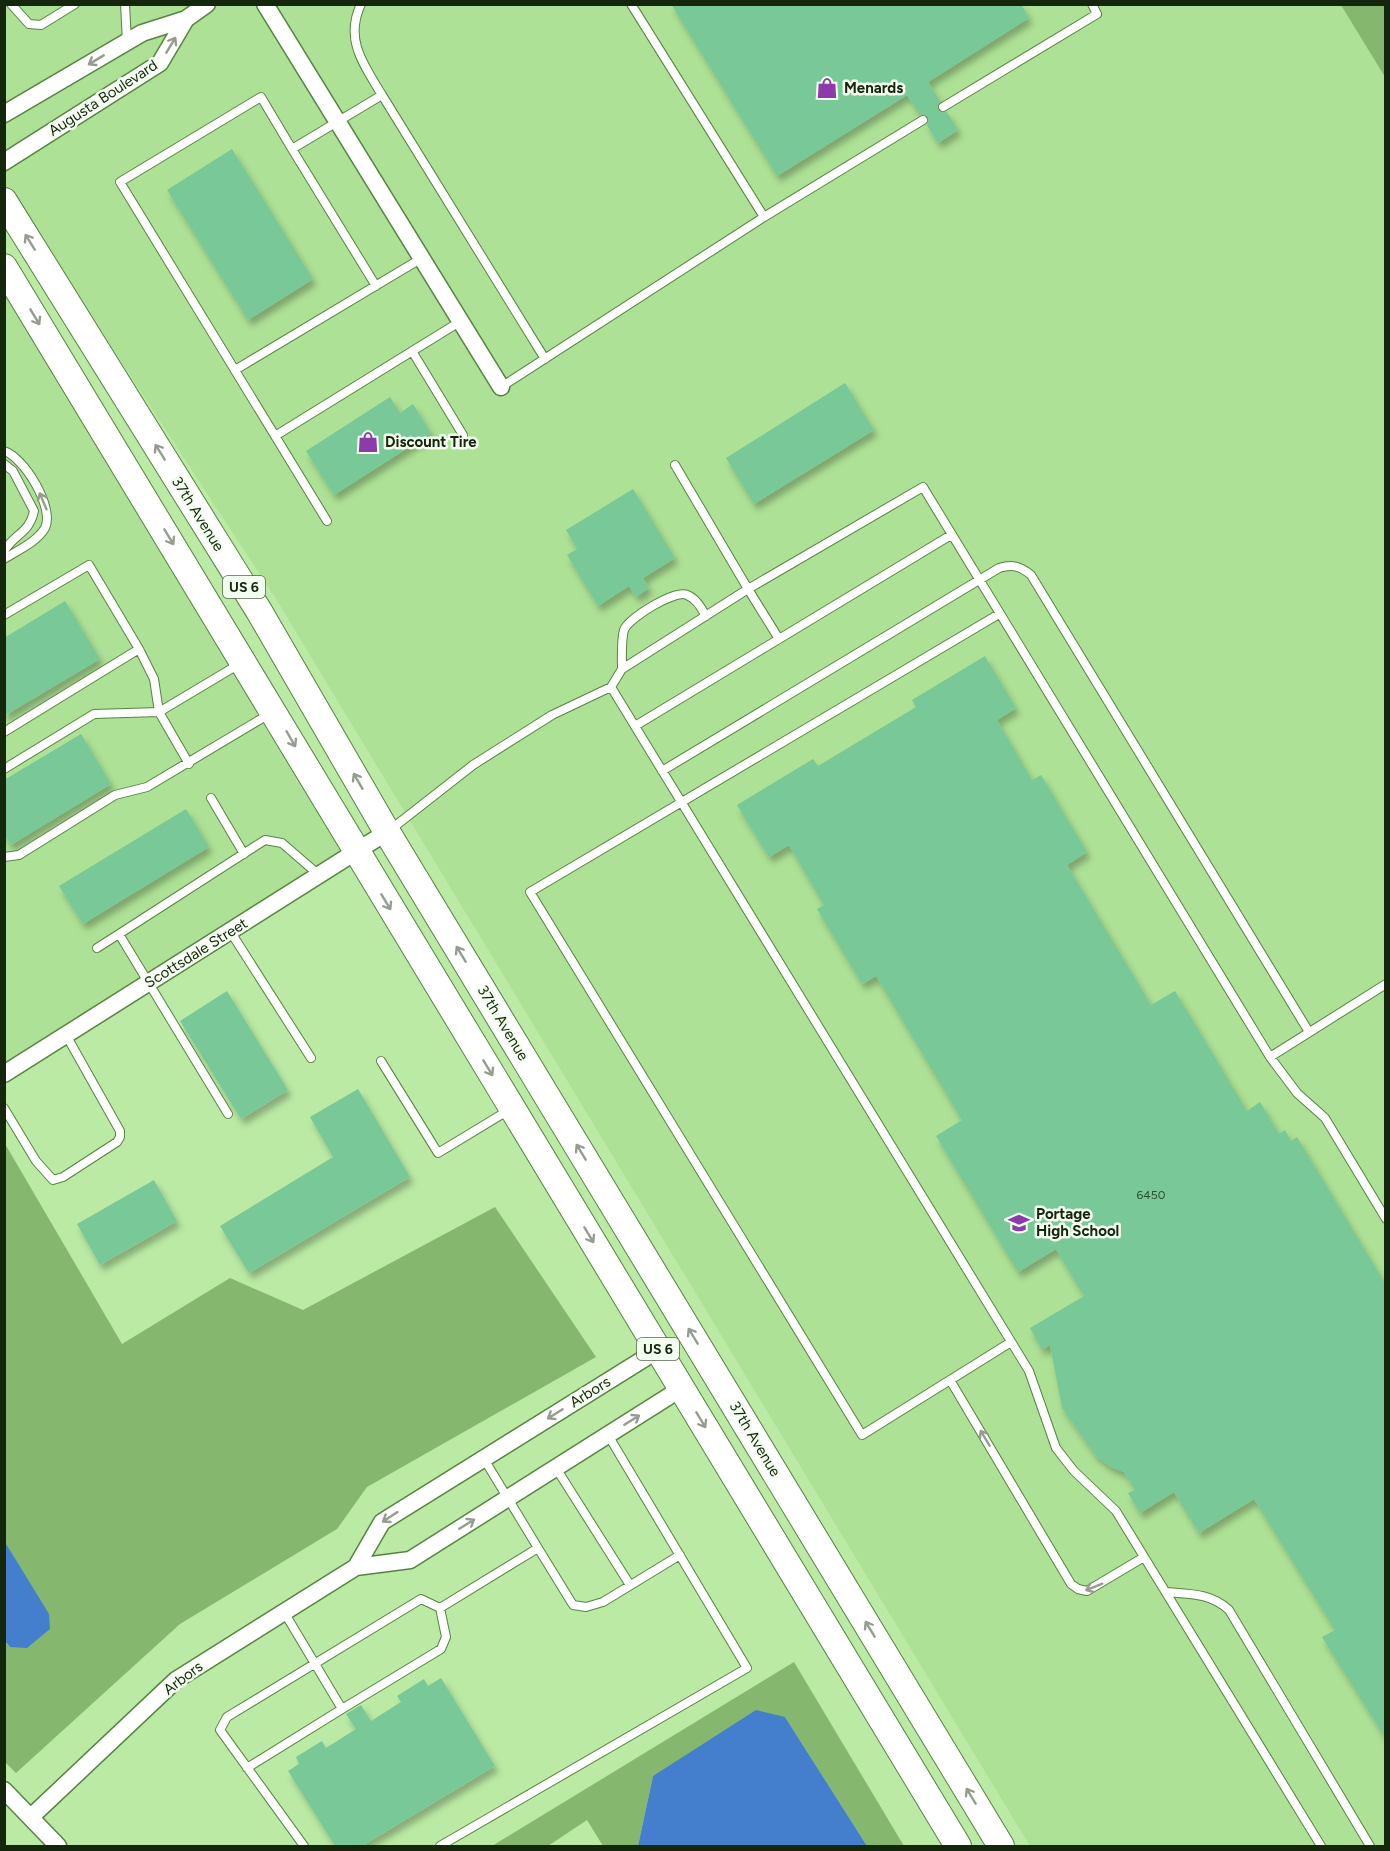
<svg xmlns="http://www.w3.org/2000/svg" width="1390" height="1851" font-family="Figtree,sans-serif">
	<defs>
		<filter id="shadow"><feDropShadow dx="3.5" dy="6" stdDeviation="3" flood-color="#0004"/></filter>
	</defs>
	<rect width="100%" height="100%" fill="#baeaa4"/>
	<!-- built -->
	<path fill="#ade195" d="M 5,5 L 1385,5 L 1385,1846 L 1030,1846 L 276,599 L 5,184 Z
		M 4,282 L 348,850 L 5,1063 L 4,1063 Z"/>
	<!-- green -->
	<path fill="#85b86e" d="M 1341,5 L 1385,5 L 1385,77 Z
		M 4,1142 L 122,1344 L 230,1278 L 303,1310 L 495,1207 L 596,1357 L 367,1487 L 337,1529 L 180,1624 L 16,1773 L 5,1762 L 5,1641 L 10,1647 L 48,1614 L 5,1542 Z
		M 794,1662 L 904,1846 L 867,1846 L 785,1717 L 653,1776 L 638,1846 L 603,1846 L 587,1820 L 548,1846 L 492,1846 Z"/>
	<!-- water -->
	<path fill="#447fcd" d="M 5,1542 L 49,1614 L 50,1629 L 27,1648 L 10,1647 L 5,1641 Z
		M 756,1710 L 785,1717 L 867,1846 L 638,1846 L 653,1776 Z"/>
	<!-- building -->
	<path fill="#79c898" filter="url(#shadow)" d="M 671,4 L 1021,4 L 1029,18 L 928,82 L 940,101 L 938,111 L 947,112 L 958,130 L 938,143 L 927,125 L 928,116 L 920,114 L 907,95 L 777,176 Z
		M 232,149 L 313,279 L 248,320 L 167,190 Z
		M 845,383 L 874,430 L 754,504 L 726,458 Z
		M 390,397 L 400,413 L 413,404 L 431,433 L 334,495 L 306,451 Z
		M 633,489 L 675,558 L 643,578 L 649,588 L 636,597 L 629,586 L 598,606 L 567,555 L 577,549 L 566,530 Z
		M 65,601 L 100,659 L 4,716 L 4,638 Z
		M 985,656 L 1016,708 L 997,720 L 1032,780 L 1041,775 L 1087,852 L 1067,865 L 1151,1005 L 1175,991 L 1247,1111 L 1260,1102 L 1279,1134 L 1285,1130 L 1291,1141 L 1297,1137 L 1386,1285 L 1386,1739 L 1322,1637 L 1335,1630 L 1254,1499 L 1199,1533 L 1174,1492 L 1140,1513 L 1128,1493 L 1135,1490 L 1124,1472 L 1111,1467 L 1096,1456 L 1062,1408 L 1050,1345 L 1042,1350 L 1030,1328 L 1084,1296 L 1056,1249 L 1018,1272 L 936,1136 L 962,1120 L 876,976 L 862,984 L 817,909 L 824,905 L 789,845 L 769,857 L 737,805 L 813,759 L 818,766 L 916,707 L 912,700 Z
		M 81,734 L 111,784 L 11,845 L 4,835 L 4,780 Z
		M 186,809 L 209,847 L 83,924 L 59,886 Z
		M 227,991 L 288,1090 L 241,1119 L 180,1021 Z
		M 358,1089 L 410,1177 L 249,1273 L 220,1226 L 333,1157 L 310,1117 Z
		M 154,1180 L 177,1221 L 100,1265 L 77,1224 Z
		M 441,1678 L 495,1766 L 362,1846 L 335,1846 L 288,1771 L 299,1764 L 296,1757 L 322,1741 L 326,1748 L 356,1729 L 346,1714 L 361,1705 L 371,1721 L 401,1702 L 397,1696 L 424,1679 L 428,1686 Z"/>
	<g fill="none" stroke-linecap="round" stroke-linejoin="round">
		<defs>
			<path id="service" d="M 11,4 L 29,24 L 41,25 L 75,4
				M 125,4 L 127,42
				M 382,95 L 545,359
				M 943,107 L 1097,14 L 1092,4
				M 292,149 L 376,286
				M 764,217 L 923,120
				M 412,351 L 463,435
				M 235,370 L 422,258
				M 501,387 L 764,217 L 631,4
				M 275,436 L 461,321
				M 4,451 C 24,457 55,508 45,528 C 37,542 18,550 4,559
				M 4,464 L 13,471 L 34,511 C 29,534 15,533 4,551
				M 327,521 L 120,182 L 261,97 L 292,149 L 382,95 C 364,65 344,40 361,4
				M 999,614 L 530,892 L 862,1435 L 1011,1342
				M 4,615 L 89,565 L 139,649 L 4,732
				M 779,639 L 748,589 L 923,487 L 1270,1057 L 1297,1093 L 1325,1118 L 1386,1219
				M 139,649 L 154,679 L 159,712 L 189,764
				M 622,669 C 622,657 621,641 624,630 C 628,618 676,589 687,595 C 697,599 701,608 706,616
				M 611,687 L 622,669 L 748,589 L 675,465
				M 635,726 L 951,535
				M 4,769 L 94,714 L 159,712 L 241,663
				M 662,771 L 999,568 C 1012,564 1020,566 1031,575 L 1309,1032
				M 211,798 L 244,854
				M 390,830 L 473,765 L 552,715 L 611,687 L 1029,1371 L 1056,1448 L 1074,1471 L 1116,1511 L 1321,1846
				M 4,857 L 19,855 L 115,795 L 147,787 L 271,713
				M 230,931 L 311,1058
				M 97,948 L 119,934
				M 1270,1057 L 1386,984
				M 381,1061 L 438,1153 L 509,1110
				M 4,1108 L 36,1161 L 53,1180 L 63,1177 L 117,1142 L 120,1137 L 120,1131 L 66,1035
				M 228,1114 L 119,934 L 265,840 L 282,843 L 319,875
				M 950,1380 L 1071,1584 L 1078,1589 L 1087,1591 L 1144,1557
				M 556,1468 L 630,1585
				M 538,1548 L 573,1605 L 586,1607 L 603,1602 L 680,1555
				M 1166,1592 C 1190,1594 1211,1593 1229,1610 L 1370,1846
				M 284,1612 L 342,1709 L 441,1649 L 446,1637 L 440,1608
				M 247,1768 L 342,1709
				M 304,1846 L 220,1730 L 227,1717 L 421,1599 L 440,1608 L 538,1548 L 484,1459
				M 440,1846 L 747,1668 L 608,1435"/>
			<path id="minor" d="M 265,4 L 501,387
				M 4,114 L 142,33 L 186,19 L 207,4
				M 4,162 L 160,63 L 186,19
				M 4,1074 L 387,832
				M 356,1567 L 382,1522 L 658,1350
				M 4,1790 L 58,1846
				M 32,1816 L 176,1680 L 356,1567 L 410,1560 L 682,1388"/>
			<path id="primary" d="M 4,201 L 259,611 L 387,832 L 1001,1846
				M 4,267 L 958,1846"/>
		</defs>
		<!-- service casing -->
		<use href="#service" stroke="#578342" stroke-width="10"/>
		<!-- minor casing -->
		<use href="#minor" stroke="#578342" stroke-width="19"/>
		<!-- primary casing -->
		<use href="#primary" stroke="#578342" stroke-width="28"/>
		<!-- service -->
		<use href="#service" stroke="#fff" stroke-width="8"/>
		<!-- minor -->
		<use href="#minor" stroke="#fff" stroke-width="16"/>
		<!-- primary -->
		<use href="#primary" stroke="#fff" stroke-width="26"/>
	</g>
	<!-- one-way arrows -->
	<defs><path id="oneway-shaft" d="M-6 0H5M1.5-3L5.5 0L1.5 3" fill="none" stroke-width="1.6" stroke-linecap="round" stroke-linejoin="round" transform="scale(1.5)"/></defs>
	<g stroke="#959d91">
		<use href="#oneway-shaft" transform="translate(171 45) rotate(-59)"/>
		<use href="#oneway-shaft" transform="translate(96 60) rotate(149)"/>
		<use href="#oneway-shaft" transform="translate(30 242) rotate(-122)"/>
		<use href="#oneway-shaft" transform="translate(35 317) rotate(59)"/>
		<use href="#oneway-shaft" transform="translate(160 452) rotate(-122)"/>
		<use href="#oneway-shaft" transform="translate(43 501) rotate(-113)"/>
		<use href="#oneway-shaft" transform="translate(169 537) rotate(59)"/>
		<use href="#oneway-shaft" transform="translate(291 739) rotate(60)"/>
		<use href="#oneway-shaft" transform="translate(358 781) rotate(-120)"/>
		<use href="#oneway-shaft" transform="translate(386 902) rotate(59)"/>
		<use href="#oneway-shaft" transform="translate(461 954) rotate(-121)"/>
		<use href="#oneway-shaft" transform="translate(488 1068) rotate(59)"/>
		<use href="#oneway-shaft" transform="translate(581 1152) rotate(-121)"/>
		<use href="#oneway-shaft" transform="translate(589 1235) rotate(59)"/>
		<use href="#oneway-shaft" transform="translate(693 1336) rotate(-121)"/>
		<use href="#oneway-shaft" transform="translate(555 1414) rotate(148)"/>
		<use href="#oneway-shaft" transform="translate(632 1420) rotate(-32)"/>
		<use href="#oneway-shaft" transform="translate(701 1420) rotate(59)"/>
		<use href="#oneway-shaft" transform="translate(985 1438) rotate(-121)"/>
		<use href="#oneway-shaft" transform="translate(390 1517) rotate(147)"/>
		<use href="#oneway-shaft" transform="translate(467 1524) rotate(-32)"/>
		<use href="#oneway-shaft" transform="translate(1094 1587) rotate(158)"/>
		<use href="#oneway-shaft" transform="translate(870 1629) rotate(-121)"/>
		<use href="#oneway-shaft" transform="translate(971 1796) rotate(-121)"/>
	</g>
	<!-- icons -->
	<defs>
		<symbol id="shop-bare" viewBox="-9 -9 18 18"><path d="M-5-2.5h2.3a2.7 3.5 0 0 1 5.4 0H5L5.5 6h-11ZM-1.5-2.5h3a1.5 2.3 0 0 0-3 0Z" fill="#8d3baa" stroke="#f4fef0" stroke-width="2.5" paint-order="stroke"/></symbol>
		<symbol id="school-bare" viewBox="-9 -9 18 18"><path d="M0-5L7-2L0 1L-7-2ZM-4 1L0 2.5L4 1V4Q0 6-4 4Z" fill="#8d3baa" stroke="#f4fef0" stroke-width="2.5" paint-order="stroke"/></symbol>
	</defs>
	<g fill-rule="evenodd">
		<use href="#shop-bare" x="812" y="73" width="30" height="30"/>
		<use href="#shop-bare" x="353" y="427" width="30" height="30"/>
		<use href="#school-bare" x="1004" y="1208" width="30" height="30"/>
	</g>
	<g text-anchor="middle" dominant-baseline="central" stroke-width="5" stroke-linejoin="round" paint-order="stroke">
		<!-- number labels -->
		<g font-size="12" fill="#2d4e2e">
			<text x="1151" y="1195">6450</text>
		</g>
		<!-- shield labels -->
		<g fill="#f4fef0" stroke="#576750" stroke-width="1.5">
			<rect x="223" y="576" width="42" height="22" rx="4.5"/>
			<rect x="637" y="1338" width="42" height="22" rx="4.5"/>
		</g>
		<g font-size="14" font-weight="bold" fill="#14260b">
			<text x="244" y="587">US 6</text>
			<text x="658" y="1349">US 6</text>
		</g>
		<!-- poi labels -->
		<g font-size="15" font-weight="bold" fill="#14260b" stroke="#f4fef0" text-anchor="start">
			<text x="844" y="88">Menards</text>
			<text x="385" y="442">Discount Tire</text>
			<text x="1036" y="1214">Portage<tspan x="1036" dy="17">High School</tspan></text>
		</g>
		<!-- street labels -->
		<g font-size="15" fill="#14260b" stroke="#f4fef0">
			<text transform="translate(103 98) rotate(-33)">Augusta Boulevard</text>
			<text transform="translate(198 514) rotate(58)">37th Avenue</text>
			<text transform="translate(196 953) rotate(-32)">Scottsdale Street</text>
			<text transform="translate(503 1023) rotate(59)">37th Avenue</text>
			<text transform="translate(590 1392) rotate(-32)">Arbors</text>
			<text transform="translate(755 1439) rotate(59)">37th Avenue</text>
			<text transform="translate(183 1678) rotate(-37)">Arbors</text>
		</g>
	</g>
	<!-- border -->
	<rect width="1390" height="1851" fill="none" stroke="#14260b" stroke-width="12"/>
</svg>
